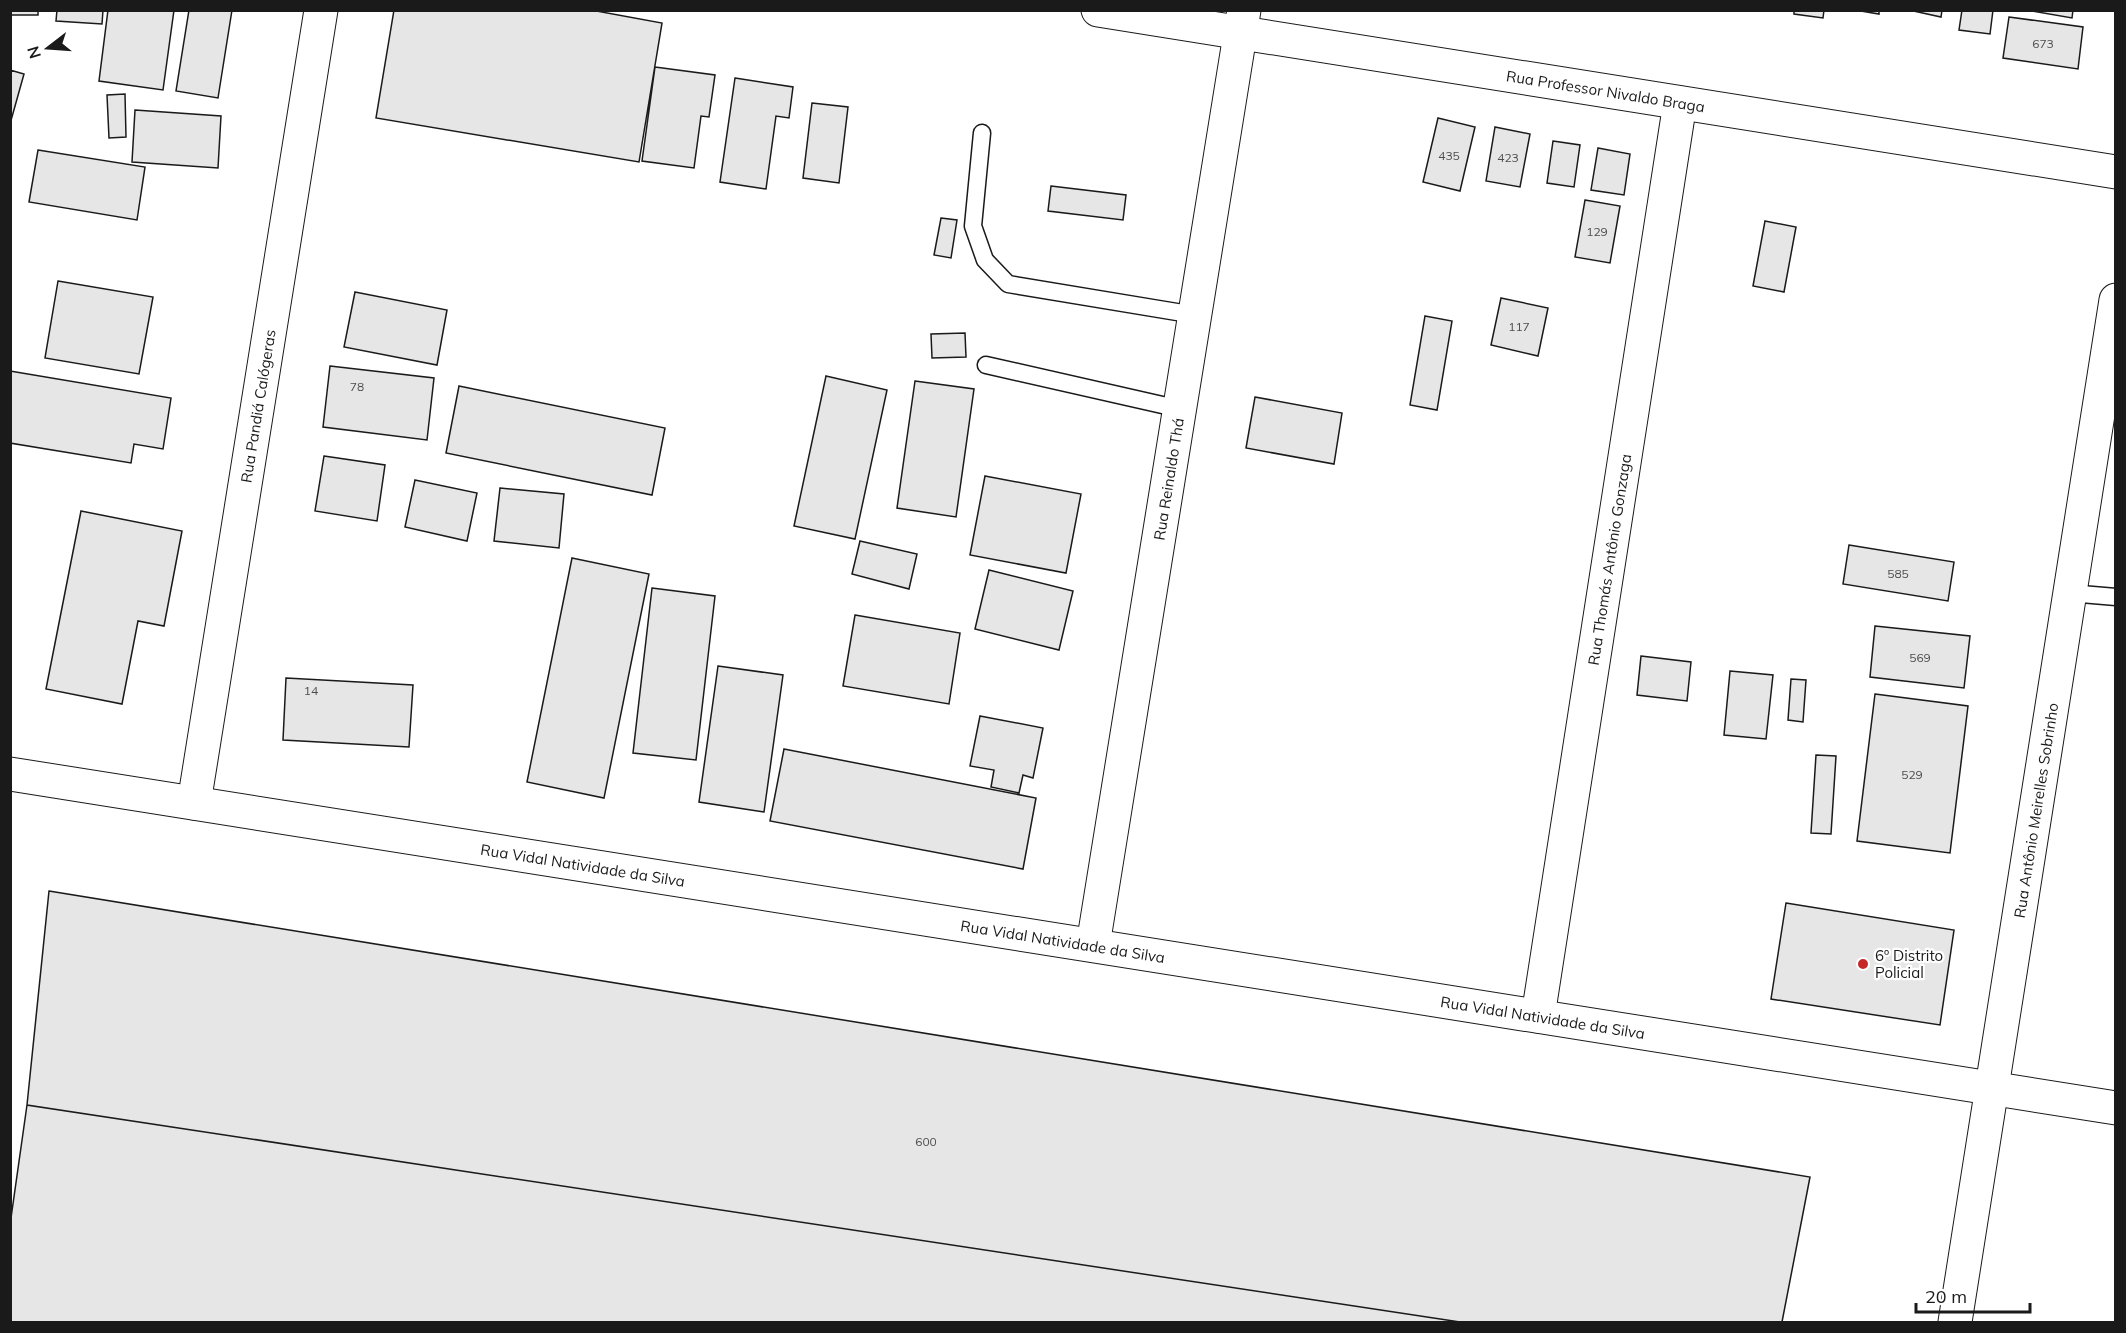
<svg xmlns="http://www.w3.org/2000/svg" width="2126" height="1333" font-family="Mulish,sans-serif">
	<rect width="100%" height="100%" fill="#fff"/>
	<!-- building -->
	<path fill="#e6e6e6" stroke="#1a1a1a" stroke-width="1.5" d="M 10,10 L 38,10 L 38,15 L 10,15 Z
		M 57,10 L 103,10 L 102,24 L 56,21 Z
		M 108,10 L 174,10 L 163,90 L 99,81 Z
		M 189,10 L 232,10 L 218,98 L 176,91 Z
		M 394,10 L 591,10 L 662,23 L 639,162 L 376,118 Z
		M 1794,10 L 1824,10 L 1823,18 L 1794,14 Z
		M 1855,10 L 1879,10 L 1879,14 Z
		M 1909,10 L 1942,10 L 1941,17 Z
		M 1962,10 L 1993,10 L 1990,34 L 1959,30 Z
		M 2026,10 L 2073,10 L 2072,18 Z
		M 2009,17 L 2083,27 L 2078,69 L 2003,58 Z
		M 655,67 L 715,75 L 709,117 L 701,116 L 694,168 L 642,161 Z
		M 10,70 L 24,74 L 10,124 Z
		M 735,78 L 793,87 L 789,118 L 776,116 L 766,189 L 720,182 Z
		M 125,94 L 126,137 L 109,138 L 107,95 Z
		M 812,103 L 848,107 L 839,183 L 803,178 Z
		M 135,110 L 221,116 L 218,168 L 132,162 Z
		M 1438,118 L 1475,127 L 1460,191 L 1423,182 Z
		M 1495,127 L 1530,134 L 1520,187 L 1486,181 Z
		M 1553,141 L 1580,145 L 1574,187 L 1547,183 Z
		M 1598,148 L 1630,154 L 1624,195 L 1591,190 Z
		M 38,150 L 145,167 L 137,220 L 29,202 Z
		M 1051,186 L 1126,195 L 1123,220 L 1048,211 Z
		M 1585,200 L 1620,206 L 1610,263 L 1575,257 Z
		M 941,218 L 957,220 L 951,258 L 934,255 Z
		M 1765,221 L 1796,227 L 1784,292 L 1753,286 Z
		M 58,281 L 153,297 L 139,374 L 45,358 Z
		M 355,292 L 447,310 L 437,365 L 344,347 Z
		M 1501,298 L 1548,308 L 1538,356 L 1491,345 Z
		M 1425,316 L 1452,321 L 1437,410 L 1410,405 Z
		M 965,333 L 966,357 L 932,358 L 931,334 Z
		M 330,366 L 434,378 L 427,440 L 323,427 Z
		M 10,371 L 171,398 L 163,449 L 134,444 L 131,463 L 10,443 Z
		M 826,376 L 887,390 L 855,539 L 794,526 Z
		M 915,381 L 974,389 L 956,517 L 897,508 Z
		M 459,386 L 665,428 L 652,495 L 446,453 Z
		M 1255,397 L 1342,413 L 1334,464 L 1246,448 Z
		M 324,456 L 385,465 L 377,521 L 315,511 Z
		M 985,476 L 1081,494 L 1066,573 L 970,555 Z
		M 415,480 L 477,493 L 467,541 L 405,527 Z
		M 500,488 L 564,494 L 559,548 L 494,541 Z
		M 81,511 L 182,531 L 164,626 L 138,621 L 122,704 L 46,689 Z
		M 860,541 L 917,554 L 909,589 L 852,574 Z
		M 1849,545 L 1954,562 L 1948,601 L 1843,584 Z
		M 572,558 L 649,574 L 604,798 L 527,782 Z
		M 989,570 L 1073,591 L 1059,650 L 975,629 Z
		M 652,588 L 715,596 L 696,760 L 633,753 Z
		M 855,615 L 960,633 L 949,704 L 843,686 Z
		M 1875,626 L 1970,636 L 1964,688 L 1870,677 Z
		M 1641,656 L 1691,662 L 1687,701 L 1637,695 Z
		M 718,666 L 783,675 L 764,812 L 699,802 Z
		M 1730,671 L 1773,675 L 1766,739 L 1724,735 Z
		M 286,678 L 413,685 L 409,747 L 283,740 Z
		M 1791,679 L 1806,680 L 1803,722 L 1788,720 Z
		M 1875,694 L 1968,706 L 1950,853 L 1857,841 Z
		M 980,716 L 1043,728 L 1033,778 L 1023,775 L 1019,793 L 991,787 L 994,770 L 970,766 Z
		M 784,749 L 1036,798 L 1023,869 L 770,821 Z
		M 1816,755 L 1836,756 L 1831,834 L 1811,833 Z
		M 49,891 L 1810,1177 L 1782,1322 L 1460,1322 L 27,1105 Z
		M 1786,903 L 1954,930 L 1940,1025 L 1771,999 Z
		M 27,1105 L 1460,1322 L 10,1322 L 10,1225 Z"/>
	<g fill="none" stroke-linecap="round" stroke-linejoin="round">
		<defs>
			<path id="service" d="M 982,133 L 973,226 L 985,260 L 1008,284 L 1195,315
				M 986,365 L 1180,409
				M 2069,593 L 2116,597"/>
			<g id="minor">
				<path id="s1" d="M 10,774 L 2116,1108"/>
				<path id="s2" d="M 1093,945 L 1244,10"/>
				<path id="s3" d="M 1538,1016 L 1680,103"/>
			</g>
			<g id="tertiary">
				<path id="s4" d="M 194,803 L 321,10"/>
				<path id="s5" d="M 1955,1322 L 2116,300"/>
			</g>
			<g id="secondary">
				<path id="s6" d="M 1098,10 L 2116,172"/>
			</g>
		</defs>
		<!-- service casing -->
		<use href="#service" stroke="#1a1a1a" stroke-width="19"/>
		<!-- minor casing -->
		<use href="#minor" stroke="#1a1a1a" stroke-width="35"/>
		<!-- tertiary casing -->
		<use href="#tertiary" stroke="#1a1a1a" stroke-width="35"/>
		<!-- secondary casing -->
		<use href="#secondary" stroke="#1a1a1a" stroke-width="35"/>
		<!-- service -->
		<use href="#service" stroke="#fff" stroke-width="16"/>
		<!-- minor -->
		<use href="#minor" stroke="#fff" stroke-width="33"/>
		<!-- tertiary -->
		<use href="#tertiary" stroke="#fff" stroke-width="33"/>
		<!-- secondary -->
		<use href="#secondary" stroke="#fff" stroke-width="33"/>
	</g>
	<!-- markers -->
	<circle fill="#c62828" stroke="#fff" stroke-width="2" cx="1863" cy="964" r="6"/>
	<g text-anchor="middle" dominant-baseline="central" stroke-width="4.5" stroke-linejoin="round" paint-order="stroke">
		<!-- number labels -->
		<g font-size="12" fill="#4d4d4d">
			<text x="2043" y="43">673</text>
			<text x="1449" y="155">435</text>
			<text x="1508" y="157">423</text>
			<text x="1597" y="231">129</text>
			<text x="1519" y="326">117</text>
			<text x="357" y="386">78</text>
			<text x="1898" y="573">585</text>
			<text x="1920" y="657">569</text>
			<text x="311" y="690">14</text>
			<text x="1912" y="774">529</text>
			<text x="926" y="1141">600</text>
		</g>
		<!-- street labels -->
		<g font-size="15" fill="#1a1a1a" stroke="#fff">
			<text stroke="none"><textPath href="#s6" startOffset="514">Rua Professor Nivaldo Braga</textPath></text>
			<text stroke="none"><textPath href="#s4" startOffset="402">Rua Pandiá Calógeras</textPath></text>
			<text stroke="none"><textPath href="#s2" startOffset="472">Rua Reinaldo Thá</textPath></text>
			<text stroke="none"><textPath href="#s3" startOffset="462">Rua Thomás Antônio Gonzaga</textPath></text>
			<text stroke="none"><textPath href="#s5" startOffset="518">Rua Antônio Meirelles Sobrinho</textPath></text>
			<text stroke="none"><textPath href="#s1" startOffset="580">Rua Vidal Natividade da Silva</textPath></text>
			<text stroke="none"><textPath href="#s1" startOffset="1066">Rua Vidal Natividade da Silva</textPath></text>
			<text stroke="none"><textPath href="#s1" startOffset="1552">Rua Vidal Natividade da Silva</textPath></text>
		</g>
		<!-- poi labels -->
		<g font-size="15" fill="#1a1a1a" stroke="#fff" text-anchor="start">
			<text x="1875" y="955">6º Distrito<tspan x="1875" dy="17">Policial</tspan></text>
		</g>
	</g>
	<!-- border -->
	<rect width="2126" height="1333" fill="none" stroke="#1a1a1a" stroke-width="24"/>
	<!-- north arrow -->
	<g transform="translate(48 48) rotate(253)" stroke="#ffffff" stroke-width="4.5" paint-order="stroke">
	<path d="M0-4.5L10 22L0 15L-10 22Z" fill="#1a1a1a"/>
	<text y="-9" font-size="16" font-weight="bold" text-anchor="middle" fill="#1a1a1a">N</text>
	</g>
	<!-- scale -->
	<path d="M1916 1303v9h114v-9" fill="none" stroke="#1a1a1a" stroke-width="3"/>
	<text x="1925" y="1303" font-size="18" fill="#1a1a1a" stroke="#ffffff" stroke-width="4.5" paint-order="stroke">20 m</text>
</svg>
